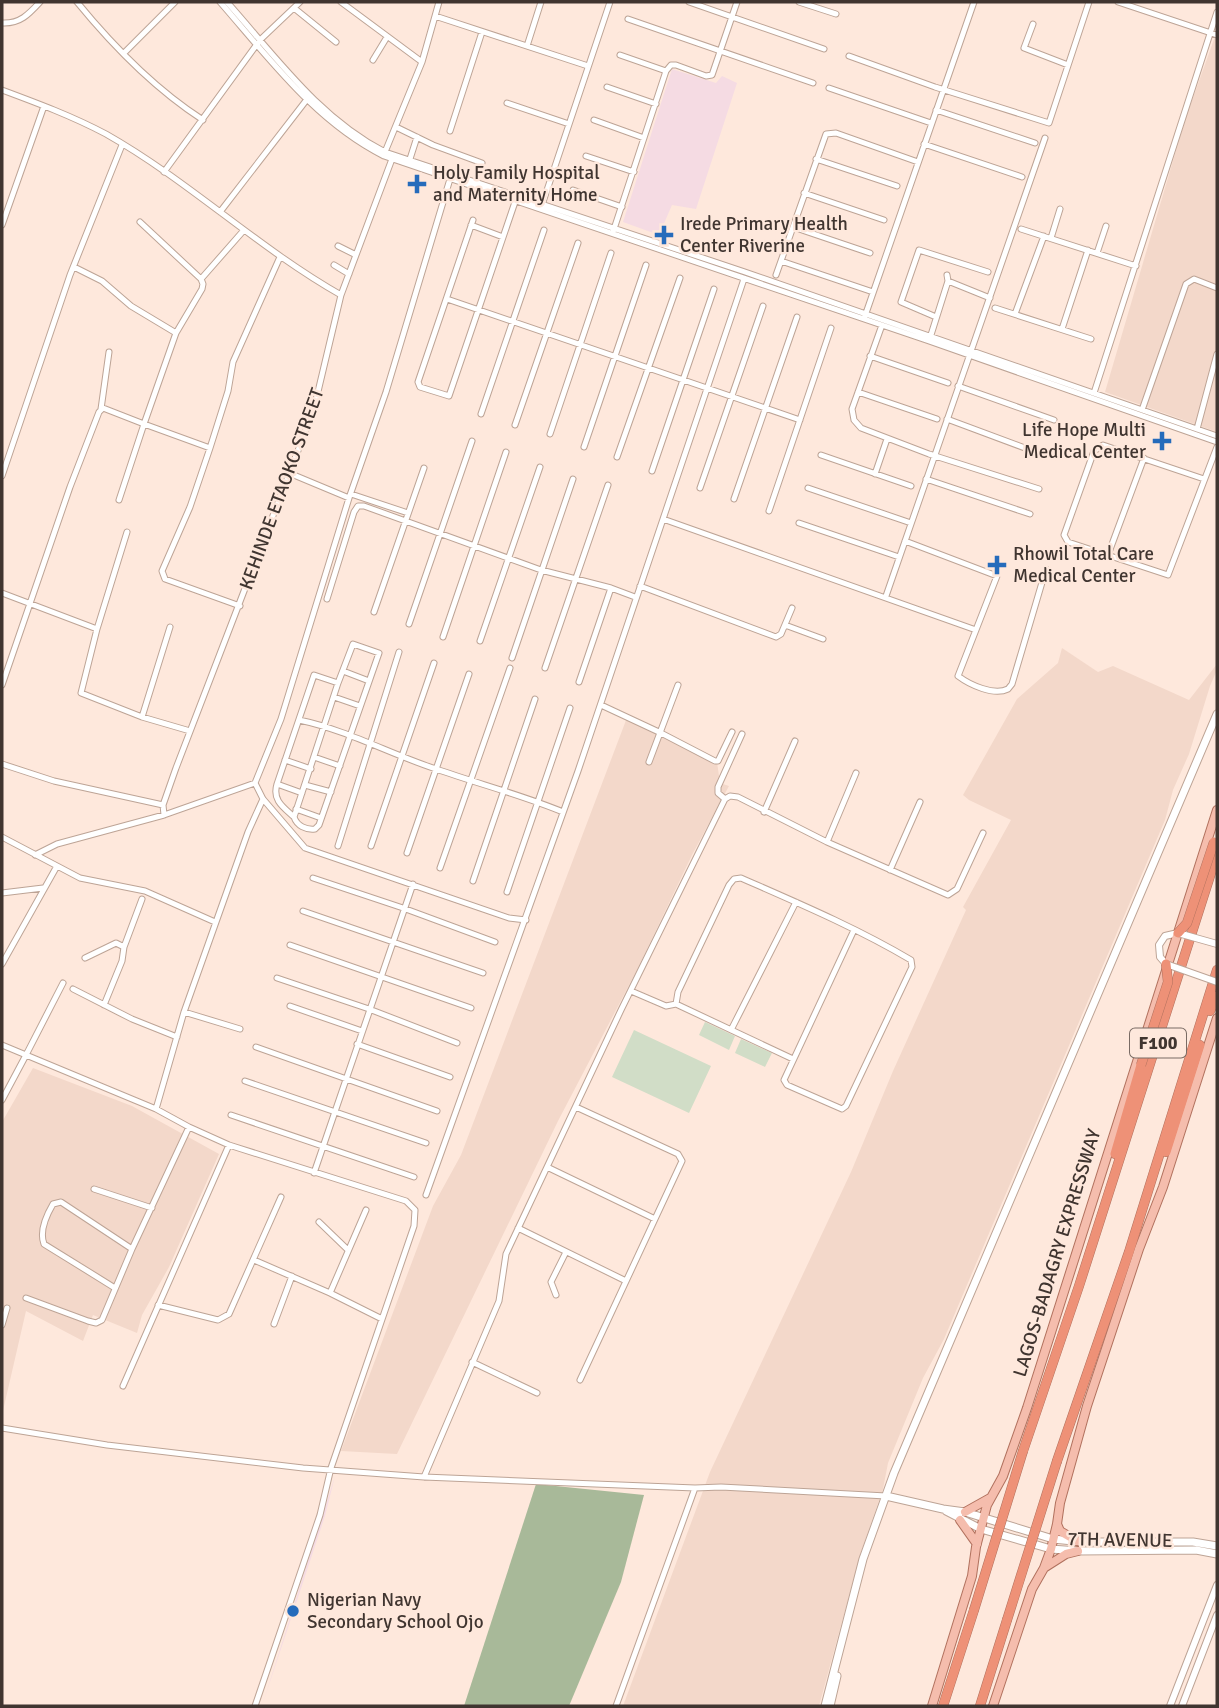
<svg xmlns="http://www.w3.org/2000/svg" width="1219" height="1708" font-family="Signika,sans-serif">
	<rect width="100%" height="100%" fill="#fee8dc"/>
	<!-- built -->
	<path fill="#f3d8ca" d="M 1217,31 L 1217,432 L 1105,392 L 1185,120 Z
		M 1062,648 L 1098,672 L 1113,666 L 1189,700 L 1217,664 L 1217,670 L 1210,686 L 1189,754 L 1173,790 L 1165,820 L 944,1339 L 923,1378 L 888,1463 L 883,1489 L 861,1552 L 819,1706 L 623,1706 L 710,1472 L 851,1172 L 893,1071 L 966,910 L 963,907 L 1011,820 L 969,800 L 963,795 L 1017,699 L 1058,663 Z
		M 628,715 L 717,762 L 720,783 L 729,786 L 692,855 L 638,968 L 558,1121 L 397,1454 L 341,1451 L 433,1206 L 461,1155 Z
		M 33,1068 L 132,1106 L 219,1154 L 169,1267 L 142,1315 L 137,1333 L 93,1315 L 83,1341 L 26,1311 L 2,1415 L 2,1122 Z"/>
	<!-- education -->
	<path fill="#f5dbe3" d="M 672,69 L 716,83 L 722,76 L 737,83 L 696,209 L 672,205 L 659,235 L 623,222 Z
		M 335,1476 L 325,1516 L 262,1706 Z"/>
	<!-- green -->
	<path fill="#d1ddc7" d="M 705,1022 L 735,1036 L 729,1050 L 699,1035 Z
		M 634,1030 L 711,1066 L 689,1113 L 612,1077 Z
		M 741,1039 L 772,1053 L 765,1067 L 735,1053 Z"/>
	<!-- forest -->
	<path fill="#a8b999" d="M 536,1484 L 644,1495 L 621,1582 L 569,1706 L 464,1706 Z"/>
	<g fill="none" stroke-linecap="round" stroke-linejoin="round">
		<defs>
			<path id="minor" d="M 77,2 C 113,46 155,89 203,120
				M 220,2 C 269,58 316,122 384,156 L 929,341 L 1217,442
				M 227,2 C 276,57 319,118 385,152 L 745,272 L 1217,436
				M 341,2 L 422,62
				M 689,2 L 824,49
				M 799,2 L 836,14
				M 1118,2 L 1217,35
				M 294,8 L 336,42
				M 435,16 L 588,66
				M 628,19 L 813,83
				M 2,23 C 20,24 29,14 40,2
				M 1033,24 L 1024,48 L 1068,65
				M 527,46 L 541,2
				M 124,53 L 175,2
				M 620,55 L 666,71
				M 849,56 L 935,87 L 1049,123 L 1089,2
				M 373,60 L 387,37
				M 607,87 L 656,104
				M 829,88 L 931,123
				M 2,90 C 37,103 72,116 106,134 C 189,181 258,248 341,295
				M 507,103 L 569,124
				M 936,110 L 1035,143
				M 594,120 L 644,138
				M 396,127 L 433,145 L 482,163
				M 450,131 L 482,32
				M 924,144 L 1022,177
				M 385,152 L 422,62 L 439,2
				M 586,156 L 634,172
				M 816,159 L 897,186
				M 409,162 L 417,137
				M 164,172 L 260,40 L 300,2
				M 573,190 L 622,207
				M 804,193 L 884,220
				M 541,208 L 610,2
				M 220,212 L 308,98
				M 473,220 L 418,382 L 420,387 L 449,396 L 515,202
				M 140,222 L 201,279
				M 2,225 L 44,106
				M 471,225 L 503,237
				M 793,227 L 870,253
				M 1021,229 L 1136,266
				M 613,232 L 666,71 L 671,65 L 676,65 L 706,76 L 712,75 L 737,2
				M 1051,238 L 1060,209
				M 338,246 L 356,255
				M 1097,253 L 1106,226
				M 781,261 L 873,292
				M 334,265 L 349,274
				M 74,267 L 102,281 L 131,306 L 176,333
				M 776,275 L 826,134 L 836,133 L 918,162
				M 948,281 L 990,298
				M 447,299 L 800,420
				M 995,308 L 1091,339
				M 1015,314 L 1044,236
				M 865,316 L 974,2
				M 936,317 L 901,302 L 919,250 L 988,272
				M 882,325 L 852,409 L 854,420 L 861,428 L 929,454 L 1039,489
				M 1062,329 L 1088,250
				M 930,338 L 948,281 L 947,275
				M 870,356 L 948,383
				M 958,386 L 1054,420
				M 858,392 L 937,419
				M 1094,393 L 1217,12
				M 101,409 L 109,352
				M 1142,410 L 1186,284 L 1194,279 L 1217,288
				M 481,414 L 544,230
				M 947,419 L 1041,454
				M 515,425 L 578,243
				M 1197,429 L 1217,354
				M 550,434 L 611,253
				M 584,447 L 646,265
				M 210,448 L 144,424 L 176,333 L 202,289 L 203,284 L 201,279 L 244,230
				M 821,455 L 911,486
				M 617,457 L 680,278
				M 652,471 L 714,289
				M 289,473 L 349,498
				M 875,474 L 887,439
				M 2,476 L 70,275 L 122,145
				M 926,479 L 1030,514
				M 1204,479 L 1103,445 L 1094,451 L 1064,535 L 1068,542 L 1168,575 L 1217,447
				M 700,488 L 763,306
				M 808,488 L 911,523
				M 351,494 L 408,513
				M 734,499 L 797,317
				M 769,511 L 831,328
				M 663,519 L 976,630
				M 799,523 L 899,557
				M 127,532 L 97,629 L 81,693 L 142,717 L 190,731
				M 905,541 L 997,576 L 958,676 C 970,685 994,696 1008,689 L 1012,684 L 1046,569
				M 1108,555 L 1144,458
				M 640,586 L 776,637 L 781,634 L 792,608
				M 2,593 L 97,629
				M 886,596 L 1045,138
				M 327,599 L 354,512 L 358,506 L 364,506 L 541,570 L 611,588 L 635,597
				M 240,606 L 165,579 L 162,571 L 190,507 L 210,448 L 228,391 L 233,362 L 280,257
				M 374,612 L 424,468
				M 409,624 L 472,441
				M 785,625 L 823,639
				M 443,637 L 506,452
				M 480,641 L 540,467
				M 353,644 L 379,653 L 319,825 L 315,829 C 306,830 297,826 294,817 L 338,683 Z
				M 512,658 L 573,479
				M 545,668 L 608,485
				M 343,671 L 369,681
				M 579,682 L 611,588
				M 2,685 L 70,487 L 99,412 L 103,408 L 144,424 L 119,500
				M 334,697 L 360,706
				M 601,705 L 661,733 L 715,761 L 718,761 L 732,732
				M 142,717 L 170,627
				M 299,720 C 347,730 390,754 436,769 C 479,784 522,795 563,812
				M 314,757 L 340,766
				M 285,760 L 311,769
				M 649,762 L 678,685
				M 2,764 L 54,781 L 163,805
				M 255,783 L 263,799 L 305,848 L 509,918 L 526,920
				M 277,784 L 302,793
				M 305,785 L 331,792
				M 725,799 L 718,793 L 718,787 L 742,734
				M 296,809 L 321,818
				M 764,812 L 795,741
				M 164,815 L 163,805 L 176,768 L 304,435 L 316,400 L 341,295 L 392,159
				M 294,817 C 283,807 272,800 277,784 L 314,675 L 338,683
				M 2,837 L 80,878 L 145,891 L 215,922
				M 827,842 L 856,773
				M 338,846 L 399,652
				M 371,846 L 434,663
				M 407,853 L 469,674
				M 35,855 L 57,844 L 164,815 L 255,783 L 281,719 L 349,498 L 386,392 L 450,179
				M 440,868 L 510,668
				M 890,870 L 920,802
				M 313,878 L 403,908 L 495,942
				M 473,881 L 535,699
				M 507,892 L 570,708
				M 2,893 L 43,888
				M 303,911 L 483,973
				M 290,945 L 471,1008
				M 124,947 L 142,899
				M 85,958 L 116,943 L 124,947 L 122,961 L 104,1005
				M 2,964 L 57,866
				M 277,978 L 369,1009 L 457,1043
				M 73,989 L 132,1019 L 177,1037
				M 631,991 L 666,1006 L 676,1004 L 793,1059
				M 676,1004 L 678,992 L 729,885 L 734,879 L 741,878 C 798,903 857,928 911,960 L 912,967 L 846,1106 L 842,1109 L 787,1085 L 784,1080 L 854,930
				M 290,1006 L 362,1031
				M 184,1012 L 240,1029
				M 731,1030 L 796,902
				M 357,1044 L 450,1077
				M 2,1045 L 26,1055 L 63,983
				M 256,1047 L 437,1111
				M 245,1081 L 426,1143
				M 2,1100 L 26,1055 L 156,1109 L 189,1127 L 229,1145 L 406,1201 L 415,1210 L 414,1226 L 331,1468 L 320,1515 L 255,1706
				M 576,1107 L 678,1154 L 682,1161 L 580,1380
				M 156,1109 L 184,1012 L 248,832 L 263,799
				M 231,1115 L 414,1177
				M 547,1167 L 655,1219
				M 314,1173 L 413,884
				M 94,1189 L 152,1208
				M 426,1195 L 578,771 L 744,279
				M 319,1222 L 348,1250
				M 518,1228 L 626,1281
				M 254,1260 L 330,1293 L 382,1319
				M 115,1288 L 44,1244 C 39,1231 46,1216 53,1204 L 61,1202 L 132,1249
				M 330,1293 L 366,1210
				M 556,1295 L 551,1282 L 566,1252
				M 26,1298 L 88,1321 L 96,1323 L 102,1320 L 132,1249 L 189,1127
				M 158,1305 L 218,1320 L 229,1314 L 281,1197
				M 274,1324 L 292,1276
				M 2,1325 L 7,1308
				M 472,1362 L 537,1393
				M 123,1386 L 229,1145
				M 2,1428 L 107,1445 L 303,1468 L 424,1477 L 695,1488 L 721,1487 L 886,1496
				M 424,1477 L 499,1301 L 506,1254 L 621,1010 L 725,799 L 730,796 L 738,797 L 827,842 L 948,895 L 957,889 L 983,833
				M 616,1706 L 695,1488"/>
			<path id="tertiary" d="M 1166,964 L 1160,957 L 1159,945 L 1165,936 L 1178,933
				M 1170,1706 L 1217,1585
				M 1182,1706 L 1217,1615"/>
			<path id="secondary" d="M 886,1496 L 943,1509 L 965,1512 L 1053,1539 L 1083,1542 L 1193,1542 L 1217,1546
				M 946,1511 L 981,1529 L 1051,1549 L 1078,1551 L 1196,1550 L 1217,1554
				M 825,1706 L 863,1559 L 894,1473 L 1217,714
				M 830,1706 L 837,1676"/>
			<path id="primary" d="M 965,1512 L 990,1498
				M 960,1520 L 977,1544
				M 1057,1524 L 1060,1531 L 1077,1541
				M 1044,1568 L 1066,1554 L 1078,1551
				M 932,1706 L 972,1576 L 976,1547 L 987,1505 L 1003,1476 L 1027,1408 L 1217,810
				M 993,1706 L 1032,1589 L 1044,1568 L 1051,1549 L 1057,1524 L 1060,1503 L 1087,1406 L 1139,1249 L 1163,1187 L 1217,1018"/>
			<path id="motorway" d="M 1210,1011 L 1217,996
				M 1166,1152 L 1200,1045
				M 1115,1154 L 1141,1065
				M 1023,1451 L 1079,1286 L 1217,854
				M 1057,1461 L 1129,1252 L 1217,970
				M 943,1706 L 974,1610
				M 980,1706 L 1007,1620"/>
		</defs>
		<!-- minor casing -->
		<use href="#minor" stroke="#bda496" stroke-width="7"/>
		<!-- tertiary casing -->
		<use href="#tertiary" stroke="#bda496" stroke-width="8"/>
		<!-- secondary casing -->
		<use href="#secondary" stroke="#bda496" stroke-width="9"/>
		<!-- primary casing -->
		<use href="#primary" stroke="#b1715e" stroke-width="10"/>
		<!-- motorway casing -->
		<use href="#motorway" stroke="#b1715e" stroke-width="10"/>
		<!-- minor -->
		<use href="#minor" stroke="#fff" stroke-width="5"/>
		<!-- tertiary -->
		<use href="#tertiary" stroke="#fff" stroke-width="6"/>
		<!-- secondary -->
		<use href="#secondary" stroke="#fff" stroke-width="7"/>
		<!-- primary -->
		<use href="#primary" stroke="#f5bdad" stroke-width="8"/>
		<!-- motorway -->
		<use href="#motorway" stroke="#ee9177" stroke-width="9"/>
		<defs>
			<path id="tertiary-bridge" d="M 1178,933 L 1217,944
				M 1166,964 L 1217,982"/>
			<path id="motorway-bridge" d="M 1178,933 L 1187,923 L 1214,842
				M 1141,1065 L 1168,982 L 1166,964
				M 974,1610 L 1023,1451
				M 1007,1620 L 1057,1461"/>
		</defs>
		<!-- tertiary-bridge casing -->
		<use href="#tertiary-bridge" stroke="#bda496" stroke-width="8" stroke-linecap="butt"/>
		<!-- motorway-bridge casing -->
		<use href="#motorway-bridge" stroke="#b1715e" stroke-width="10" stroke-linecap="butt"/>
		<!-- tertiary-bridge -->
		<use href="#tertiary-bridge" stroke="#fff" stroke-width="6"/>
		<!-- motorway-bridge -->
		<use href="#motorway-bridge" stroke="#ee9177" stroke-width="9"/>
	</g>
	<!-- markers -->
	<g fill="#256bbb" stroke="#fee8dc" stroke-width="2.5">
		<path d="M413.5 173.5h7v7h7v7h-7v7h-7v-7h-7v-7h7z"/>
		<path d="M660.5 224.5h7v7h7v7h-7v7h-7v-7h-7v-7h7z"/>
		<path d="M1158.5 430.5h7v7h7v7h-7v7h-7v-7h-7v-7h7z"/>
		<path d="M993.5 554.5h7v7h7v7h-7v7h-7v-7h-7v-7h7z"/>
		<circle cx="293" cy="1611" r="7"/>
	</g>
	<g text-anchor="middle" dominant-baseline="central" stroke-width="5" stroke-linejoin="round" paint-order="stroke">
		<!-- shield labels -->
		<rect fill="#fee8dc" stroke="#796b64" stroke-width="2" x="1130" y="1028.5" width="56" height="29" rx="5"/>
		<g font-size="18" font-weight="bold" fill="#403530">
			<text x="1158" y="1043">F100</text>
		</g>
		<!-- poi labels -->
		<g font-size="19" fill="#403530" stroke="#fee8dc" text-anchor="start">
			<text x="433" y="173">Holy Family Hospital<tspan x="433" dy="22">and Maternity Home</tspan></text>
			<text x="680" y="224">Irede Primary Health<tspan x="680" dy="22">Center Riverine</tspan></text>
			<text x="1146" y="430" text-anchor="end">Life Hope Multi<tspan x="1146" dy="22">Medical Center</tspan></text>
			<text x="1013" y="554">Rhowil Total Care<tspan x="1013" dy="22">Medical Center</tspan></text>
			<text x="307" y="1600">Nigerian Navy<tspan x="307" dy="22">Secondary School Ojo</tspan></text>
		</g>
		<!-- street labels -->
		<g font-size="19" fill="#403530" stroke="#fee8dc">
			<text transform="translate(282 489) rotate(-70)">KEHINDE ETAOKO STREET</text>
			<text transform="translate(1057 1253) rotate(-73)">LAGOS-BADAGRY EXPRESSWAY</text>
			<text transform="translate(1120 1540) rotate(1)">7TH AVENUE</text>
		</g>
	</g>
	<!-- border -->
	<rect width="1219" height="1708" fill="none" stroke="#403530" stroke-width="7"/>
</svg>
